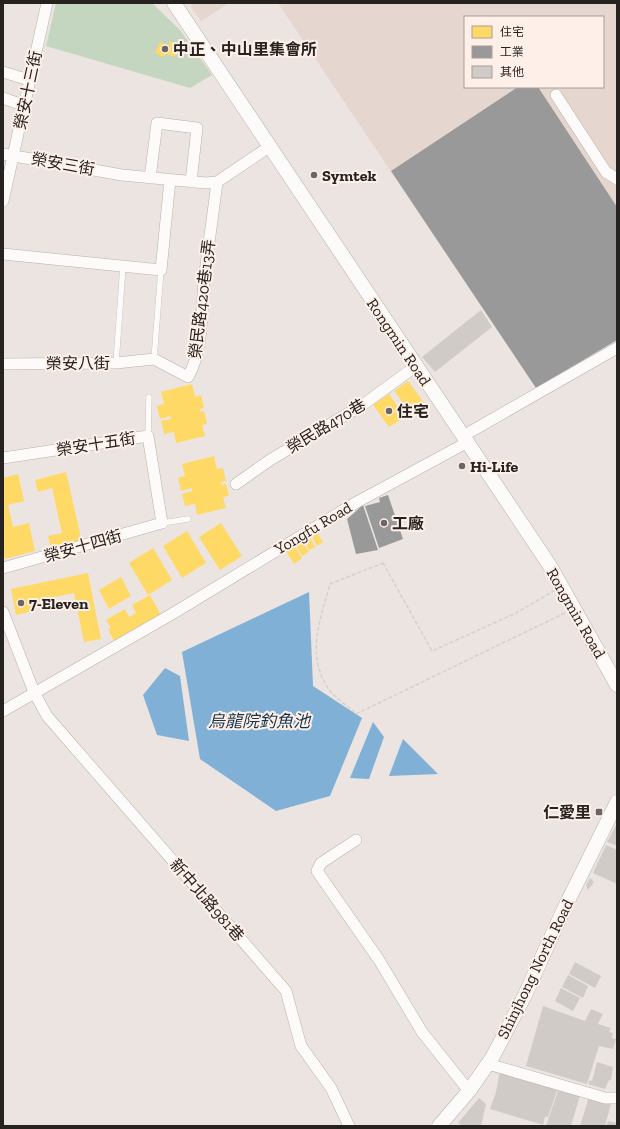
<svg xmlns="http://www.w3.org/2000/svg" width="620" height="1129" font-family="'Zilla Slab','Noto Sans TC',serif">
	<rect width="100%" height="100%" fill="#ece4e0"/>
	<!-- built -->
	<path fill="#e5d6cf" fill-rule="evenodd" d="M 193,3 L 229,3 L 201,21 L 191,7 Z
		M 278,3 L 617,3 L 617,340 L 536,388 ZM 465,17 L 603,17 L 603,87 L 465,87 Z"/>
	<!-- green -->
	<path fill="#c4d6c0" d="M 56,3 L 152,3 L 180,30 L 212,75 L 190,88 L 46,46 Z"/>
	<!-- water -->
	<path fill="#80b0d6" d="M 309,592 L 313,686 L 362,718 L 330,796 L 276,811 L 200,759 L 182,652 Z
		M 165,668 L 180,676 L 189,741 L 157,735 L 143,695 Z
		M 373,722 L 384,737 L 369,779 L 350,778 Z
		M 403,739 L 438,774 L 389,776 Z"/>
	<!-- homes -->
	<path fill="#ffd966" d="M 170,41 L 173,42 L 171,46 L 179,50 L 175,57 L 166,54 L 163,57 L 155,53 L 160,42 L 168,46 Z
		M 408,381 L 425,404 L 412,414 L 394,391 Z
		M 192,384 L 195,397 L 201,395 L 204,408 L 200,409 L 200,412 L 204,411 L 207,424 L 202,425 L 205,436 L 176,443 L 174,432 L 164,434 L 161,421 L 171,419 L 170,416 L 160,419 L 157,406 L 164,404 L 161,392 Z
		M 389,394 L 405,417 L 389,427 L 373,405 Z
		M 214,456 L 217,469 L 223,468 L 226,481 L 221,482 L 221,485 L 226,484 L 229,496 L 223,497 L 226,508 L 197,515 L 195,504 L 185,506 L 182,494 L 192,491 L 192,488 L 181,491 L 178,478 L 185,476 L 182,464 Z
		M 66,472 L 82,542 L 51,549 L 48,536 L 62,533 L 52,488 L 38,492 L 35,480 Z
		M 18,474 L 24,501 L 8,505 L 13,527 L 29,523 L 35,551 L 5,559 L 3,551 L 3,478 Z
		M 221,523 L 242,556 L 220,570 L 199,537 Z
		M 187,531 L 206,563 L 182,578 L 163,546 Z
		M 316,531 L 323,542 L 317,546 L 311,535 Z
		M 309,536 L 315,547 L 309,550 L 303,539 Z
		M 302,541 L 309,552 L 302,556 L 295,544 Z
		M 294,545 L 302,558 L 294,564 L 285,550 Z
		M 153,548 L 172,580 L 148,595 L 129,563 Z
		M 88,573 L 101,639 L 84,642 L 74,593 L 31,602 L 33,611 L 16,615 L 11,589 Z
		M 121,577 L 131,596 L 109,609 L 99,590 Z
		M 150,595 L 161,615 L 114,641 L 108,629 L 111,628 L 106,620 L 125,609 L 129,617 L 136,613 L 132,605 Z"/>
	<!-- industry -->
	<path fill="#999" d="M 518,87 L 538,87 L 617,207 L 617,340 L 536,388 L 391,171 Z
		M 388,495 L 403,539 L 379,548 L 365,506 L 380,502 L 379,498 Z
		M 363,505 L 378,550 L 356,554 L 347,519 Z"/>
	<!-- building -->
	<path fill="#d1cbc8" d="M 481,310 L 492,327 L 435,372 L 422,357 Z
		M 617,824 L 617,846 L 607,842 Z
		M 606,845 L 617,850 L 617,884 L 593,873 Z
		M 590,878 L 594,882 L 588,890 L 586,885 Z
		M 575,962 L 601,976 L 595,988 L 569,974 Z
		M 568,975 L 588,986 L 583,998 L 562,987 Z
		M 561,988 L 580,998 L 573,1011 L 555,1001 Z
		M 543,1006 L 585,1021 L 591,1009 L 603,1014 L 598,1024 L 611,1028 L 609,1032 L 613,1033 L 612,1038 L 616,1039 L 613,1049 L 599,1046 L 587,1084 L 526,1066 Z
		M 597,1062 L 613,1067 L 611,1080 L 609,1080 L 605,1089 L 588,1084 L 590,1080 L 592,1081 Z
		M 500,1071 L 558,1088 L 548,1117 L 545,1117 L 543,1125 L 490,1109 L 496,1092 Z
		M 559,1088 L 580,1095 L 571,1126 L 546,1126 Z
		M 589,1097 L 611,1104 L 605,1126 L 580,1126 Z
		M 479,1098 L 486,1104 L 481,1126 L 463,1126 L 458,1123 Z
		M 608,1121 L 617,1123 L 617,1126 L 606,1126 Z"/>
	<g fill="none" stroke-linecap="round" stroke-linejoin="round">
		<defs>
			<path id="service" d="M 154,359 L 161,270
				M 116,363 L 123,266
				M 148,436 L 149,397
				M 162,523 L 188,519"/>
			<path id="minor" d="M 3,72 L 29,80
				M 556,95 L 606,172 L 617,179
				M 3,98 L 25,106
				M 3,154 L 122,175 L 206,183 L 217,182 L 269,147
				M 150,178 L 157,123 L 197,128 L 191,182
				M 3,201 L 47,3
				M 3,254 L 161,270 L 170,180
				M 3,364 L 116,363 L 154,359 L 188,377 C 204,349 201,312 204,281 C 208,248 213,215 217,182
				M 3,458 L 148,436 L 162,523 L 3,568
				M 236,484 L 270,460 L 364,404 L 416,366
				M 3,612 L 34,692 L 47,716 L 286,991 L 301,1046 L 331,1088 L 349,1126
				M 3,711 L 172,614 L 357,502 L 466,443 L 463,436 L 617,348
				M 356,840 L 321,863 L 317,871 L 379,960 L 422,1032 L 469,1091
				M 488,1064 L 605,1098 L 617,1098"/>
			<path id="tertiary" d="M 174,3 L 550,566 L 617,685
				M 439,1126 L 469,1091 L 492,1058 L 525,995 L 564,909 L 617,802"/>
		</defs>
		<!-- service casing -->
		<use href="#service" stroke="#b7b0ad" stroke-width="6"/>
		<!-- minor casing -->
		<use href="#minor" stroke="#b7b0ad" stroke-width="12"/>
		<!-- tertiary casing -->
		<use href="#tertiary" stroke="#b7b0ad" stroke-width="15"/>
		<!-- path -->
		<path stroke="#d3d1d0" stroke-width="1.5" stroke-dasharray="4 2" stroke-linecap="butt" d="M 383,563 L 432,651 L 516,613 L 557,589 L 569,611 L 356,714 C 348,706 337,699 330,691 C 305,656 320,621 330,584 Z"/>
		<!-- service -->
		<use href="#service" stroke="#fcfbfa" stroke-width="5.5"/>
		<!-- minor -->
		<use href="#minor" stroke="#fcfbfa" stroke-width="11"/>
		<!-- tertiary -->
		<use href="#tertiary" stroke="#fcfbfa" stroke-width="14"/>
	</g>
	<!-- markers -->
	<g fill="#6b6663" stroke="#fef0e9" stroke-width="1.5">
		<circle cx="165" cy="49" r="4"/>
		<circle cx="314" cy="175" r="4"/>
		<circle cx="389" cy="411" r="4"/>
		<circle cx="462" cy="466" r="4"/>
		<circle cx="384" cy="523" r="4"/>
		<circle cx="21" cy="603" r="4"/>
		<rect x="595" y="808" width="8" height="8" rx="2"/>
	</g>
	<g text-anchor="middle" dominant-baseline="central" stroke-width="4" stroke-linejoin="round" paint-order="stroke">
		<!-- poi labels -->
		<g font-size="16" font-weight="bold" fill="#26221f" stroke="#fef0e9" text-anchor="start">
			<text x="173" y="49">中正、中山里集會所</text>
			<text x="322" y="175">Symtek</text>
			<text x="397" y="411">住宅</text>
			<text x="470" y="466">Hi-Life</text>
			<text x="392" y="523">工廠</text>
			<text x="29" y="603">7-Eleven</text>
			<text x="591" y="812" text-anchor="end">仁愛里</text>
		</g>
		<!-- street labels -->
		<g font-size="16" fill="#26221f" stroke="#fef0e9">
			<text transform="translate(28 90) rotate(-78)">榮安十三街</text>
			<text transform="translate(63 164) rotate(10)">榮安三街</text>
			<text transform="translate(202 299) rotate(-83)">榮民路420巷13弄</text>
			<text transform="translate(399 342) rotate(56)">Rongmin Road</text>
			<text x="78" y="363">榮安八街</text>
			<text transform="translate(326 426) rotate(-31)">榮民路470巷</text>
			<text transform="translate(96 444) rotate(-9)">榮安十五街</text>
			<text transform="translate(313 528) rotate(-31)">Yongfu Road</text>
			<text transform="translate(83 546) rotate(-16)">榮安十四街</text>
			<text transform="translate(576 613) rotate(60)">Rongmin Road</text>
			<text transform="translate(207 900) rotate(49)">新中北路981巷</text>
			<text transform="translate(535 969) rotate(-64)">Shinjhong North Road</text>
		</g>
		<!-- water labels -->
		<g font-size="17" font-style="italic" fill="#15344b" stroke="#fef0e9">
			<text x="259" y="721">烏龍院釣魚池</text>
		</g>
	</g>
	<!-- border -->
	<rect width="620" height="1129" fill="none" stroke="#26221f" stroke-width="8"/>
	<!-- legend -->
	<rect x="464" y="16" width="140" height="72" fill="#fef0e9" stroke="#a89e98"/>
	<rect x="472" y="26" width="20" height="12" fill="#ffd966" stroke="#a89e98"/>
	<text x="500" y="36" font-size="12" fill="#26221f">住宅</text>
	<rect x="472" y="46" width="20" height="12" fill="#999999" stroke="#a89e98"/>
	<text x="500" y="56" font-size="12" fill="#26221f">工業</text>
	<rect x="472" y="66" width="20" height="12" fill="#d1cbc8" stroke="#a89e98"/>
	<text x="500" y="76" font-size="12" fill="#26221f">其他</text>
</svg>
